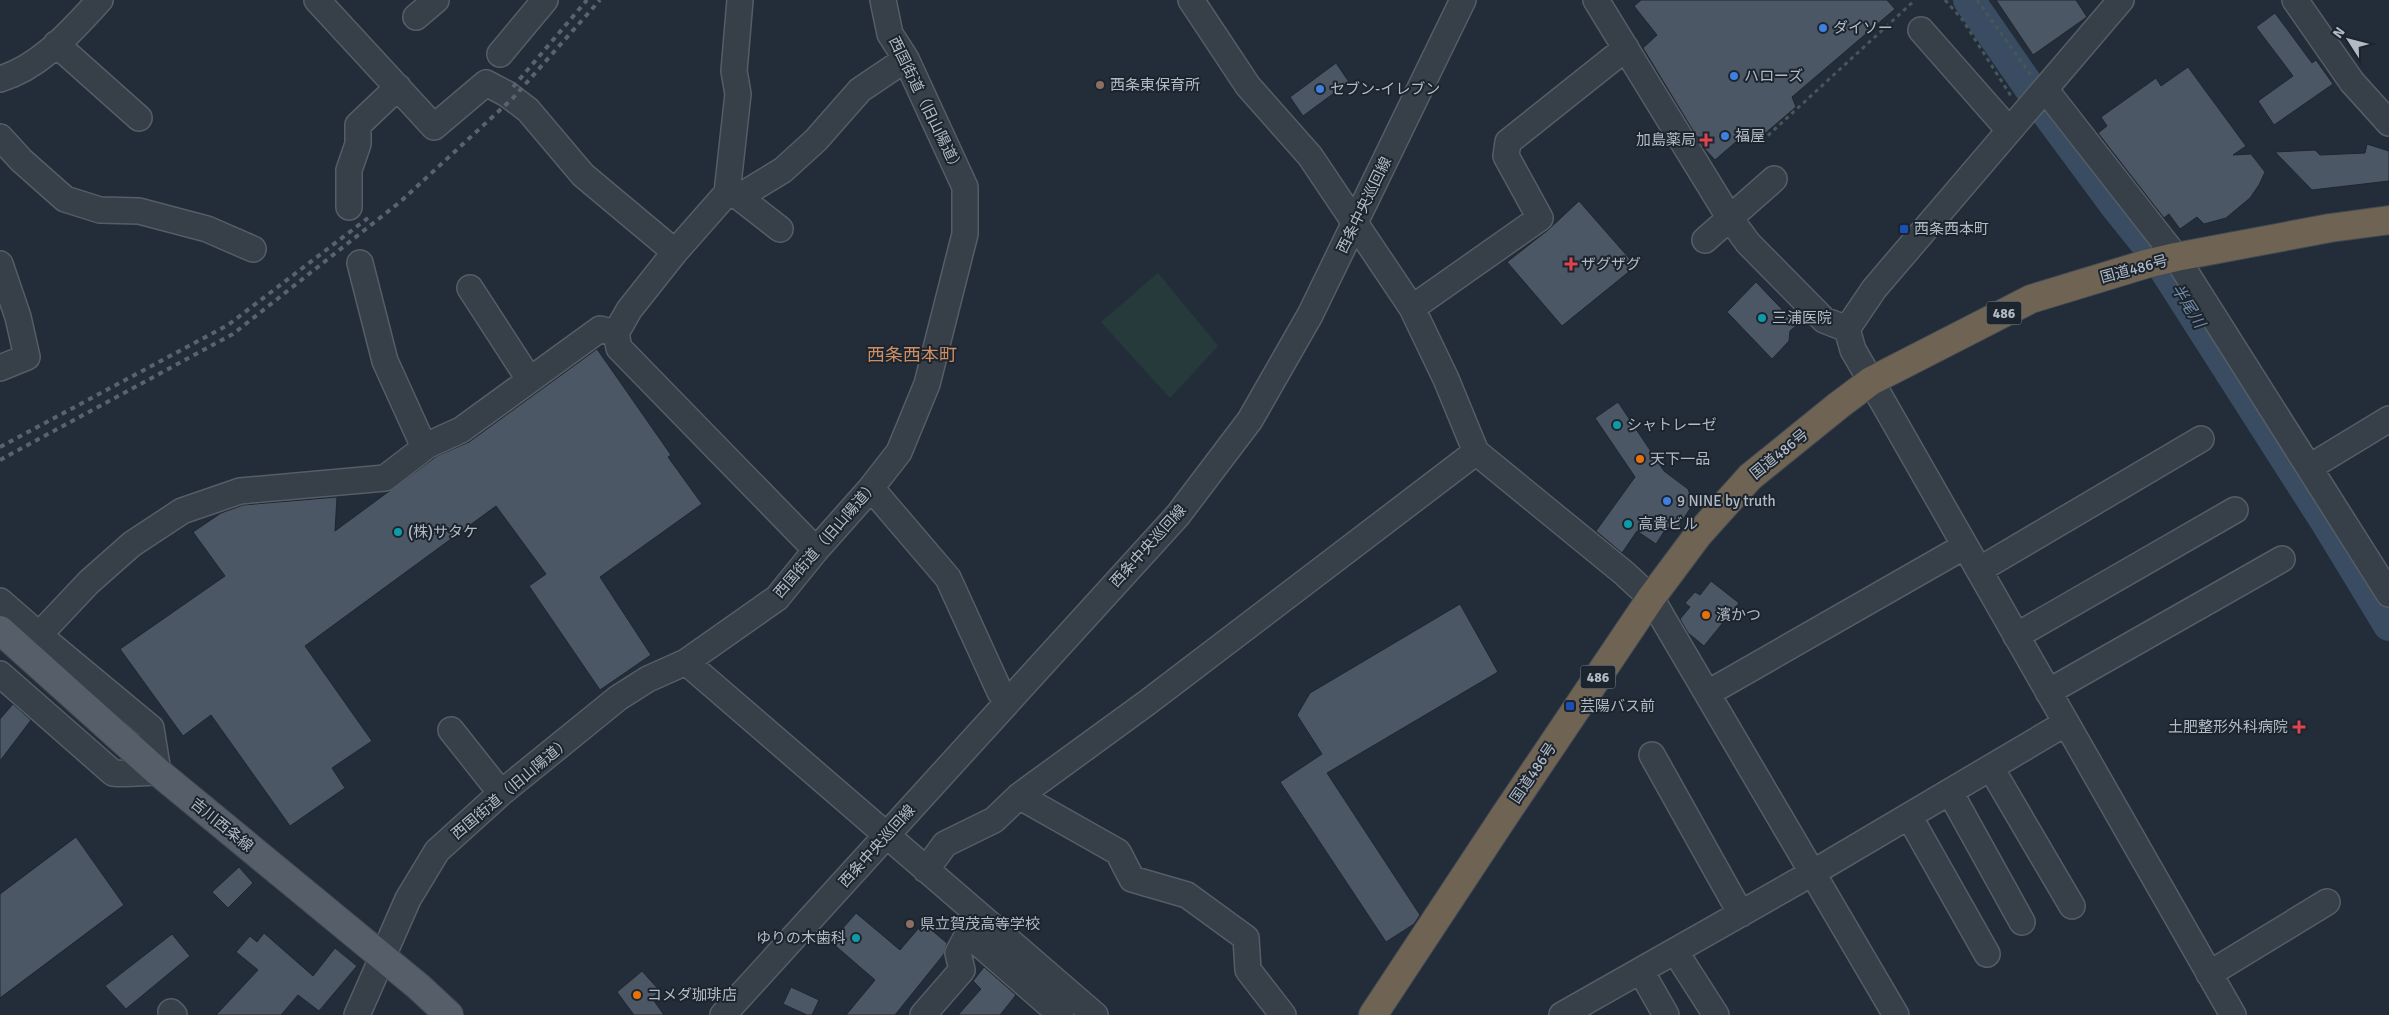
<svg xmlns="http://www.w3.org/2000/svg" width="2389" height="1015" font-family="Signika,'Noto Sans JP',sans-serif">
	<rect width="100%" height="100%" fill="#232d39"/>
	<!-- green -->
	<path fill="#263a3b" d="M 1158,273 L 1218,346 L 1170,398 L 1101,322 Z"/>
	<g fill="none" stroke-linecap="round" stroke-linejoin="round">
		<!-- river -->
		<path stroke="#394c61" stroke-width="32" d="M 1969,0 L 2045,110 L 2116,206 L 2157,257 L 2327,523 L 2389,625"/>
	</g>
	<!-- building -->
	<path fill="#4c5765" stroke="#1e2630" d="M 1641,0 L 1887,0 L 1895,9 L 1792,97 L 1796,107 L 1762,136 L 1752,128 L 1715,160 L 1703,147 L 1643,48 L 1657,35 L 1634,6 Z
		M 1996,0 L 2076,0 L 2087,17 L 2033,55 Z
		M 2275,13 L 2312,63 L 2316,60 L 2333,84 L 2274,125 L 2258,101 L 2293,76 L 2256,27 Z
		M 1336,63 L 1349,82 L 1303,116 L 1290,97 Z
		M 2188,67 L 2246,146 L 2233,155 L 2251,154 L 2265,172 L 2259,185 L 2250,198 L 2226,218 L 2204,224 L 2197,217 L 2180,229 L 2169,214 L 2164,218 L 2098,133 L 2107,126 L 2101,117 L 2156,78 L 2161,86 Z
		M 2367,144 L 2389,151 L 2389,181 L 2312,190 L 2275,152 L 2315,150 L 2320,155 L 2365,153 Z
		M 1579,201 L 1636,266 L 1562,326 L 1507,262 L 1548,230 Z
		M 1756,282 L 1797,325 L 1790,331 L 1789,341 L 1772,359 L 1727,312 Z
		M 597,349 L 671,455 L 668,457 L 702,504 L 600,577 L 651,655 L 600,690 L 529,586 L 546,574 L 496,506 L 305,646 L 372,741 L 332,768 L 345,788 L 290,826 L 211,715 L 183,736 L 120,649 L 225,576 L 193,532 L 221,513 L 243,505 L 337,497 L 335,531 L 437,456 L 469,442 Z
		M 1618,402 L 1664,471 L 1688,489 L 1693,504 L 1675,532 L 1667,527 L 1656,544 L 1637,531 L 1622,553 L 1596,531 L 1635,477 L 1595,418 Z
		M 1711,581 L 1739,603 L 1704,646 L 1688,633 L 1680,619 L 1690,607 L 1685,603 L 1695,592 L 1700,595 Z
		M 1460,604 L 1498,672 L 1327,773 L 1420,915 L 1414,924 L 1386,942 L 1280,782 L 1322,754 L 1297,715 L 1310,693 Z
		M 13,704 L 31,720 L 0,761 L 0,719 Z
		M 76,837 L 124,905 L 0,998 L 0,894 Z
		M 239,867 L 253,883 L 228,908 L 212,892 Z
		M 856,913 L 900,950 L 923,923 L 947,943 L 944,954 L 895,1015 L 846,1015 L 875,980 L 831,942 Z
		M 264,933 L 313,976 L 335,948 L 357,966 L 319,1011 L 298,995 L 281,1015 L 216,1015 L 258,970 L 236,952 L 250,936 L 257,942 Z
		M 172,934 L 190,956 L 126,1009 L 105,986 Z
		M 984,967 L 1016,995 L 1000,1015 L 958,1015 L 981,989 L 973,981 Z
		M 642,971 L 660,991 L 652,998 L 664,1015 L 634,1015 L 617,992 Z
		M 791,987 L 819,1000 L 812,1015 L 807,1015 L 783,1004 Z"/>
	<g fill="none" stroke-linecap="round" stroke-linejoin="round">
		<defs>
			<path id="minor" d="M 317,0 L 434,127 L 486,83 L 507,94 L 528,110 L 583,175 L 675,252
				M 740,0 L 734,71 L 738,94 L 727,193 L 675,252 L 629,310 L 616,333 L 619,348 L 816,550
				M 1596,0 L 1729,217 L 1748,243 L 1824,320 L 1847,329
				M 2121,0 L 1874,289 L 1847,329 L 1853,350 L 1871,381 L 2233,1015
				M 2295,0 L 2352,82 L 2389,123
				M 416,17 L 436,0
				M 1921,30 L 2009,130
				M 56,44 L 139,118
				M 500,54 L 545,0
				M 0,79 C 41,67 72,30 100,0
				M 2045,89 L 2176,257 L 2389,594
				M 0,137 L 21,160 L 65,199 L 100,210 L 139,211 L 207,229 L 253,249
				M 727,193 L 739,197 L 783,170 L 816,140 L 860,90 L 906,59
				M 739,197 L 780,229
				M 349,207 L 349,170 L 358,144 L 358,125 L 398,87
				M 1705,240 L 1774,179
				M 360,263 L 385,361 L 424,447
				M 0,264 L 18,317 L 27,357 L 0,368
				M 470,288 L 529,379
				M 1412,308 L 1540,218 L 1506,156 L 1508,142 L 1626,48
				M 1476,452 L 1624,573 L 1651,598 L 1896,1015
				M 2310,467 L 2389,419
				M 871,488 L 948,578 L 1000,692 L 1007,701
				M 1979,570 L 2201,439
				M 0,601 L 39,635
				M 2016,636 L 2235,510
				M 686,662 L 1095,1015
				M 0,674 L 113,773 C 128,775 143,772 158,772 L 151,728 L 39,635 L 89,582 L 132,544 L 182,511 L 240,491 L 385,478 L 428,445 L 461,430 L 600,329 L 616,333
				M 2048,692 L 2282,559
				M 1708,693 L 1965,546
				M 451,730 L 501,793
				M 1652,755 L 1741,914
				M 1991,768 L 2072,906
				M 1950,792 L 2022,922
				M 1019,796 L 1118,852 L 1132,879 L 1187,895 L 1246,938 L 1248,970 L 1283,1015
				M 1909,816 L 1987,954
				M 926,870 L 945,844 L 994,820 L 1019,796 L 1148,702 L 1476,452 L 1446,379 L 1412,308 L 1310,156 L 1248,86 L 1191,0
				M 982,918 L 968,934 L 1061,1015
				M 1675,951 L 1716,1015
				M 1641,971 L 1666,1015
				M 2209,974 L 2327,902
				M 171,1012 L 174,1015
				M 357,1015 L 408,899 L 437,851 L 501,793 L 618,698 L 648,679 L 686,662 L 777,598 L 816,550 L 871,488 L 899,452 L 927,384 L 965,234 L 965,187 L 906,59 L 890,34 L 883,0
				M 723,1015 L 1178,515 L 1250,420 L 1310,315 L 1463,0
				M 923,1015 L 962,970 L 958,953 L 968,934
				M 1562,1015 L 1814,872 L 2066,723"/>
			<path id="major" d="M 0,630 L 158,772 L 419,987 L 449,1015"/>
			<path id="highway" d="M 1373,1015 L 1505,815 L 1651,598 L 1698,535 L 1750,477 L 1839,405 L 1871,381 L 2031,299 L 2146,264 L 2176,257 L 2330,228 L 2389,220"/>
		</defs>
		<!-- minor casing -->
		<use href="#minor" stroke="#555d67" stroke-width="28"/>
		<!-- major casing -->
		<use href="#major" stroke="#404852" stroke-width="30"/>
		<!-- highway casing -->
		<use href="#highway" stroke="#424a54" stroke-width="30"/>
		<!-- path -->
		<path stroke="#455759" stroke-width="3" stroke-dasharray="4 4" stroke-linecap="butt" d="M 1945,0 L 1962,19 L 2011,96
			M 1977,0 L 2031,75
			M 1762,141 L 1915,0"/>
		<!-- minor -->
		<use href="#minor" stroke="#373f49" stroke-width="25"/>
		<!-- major -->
		<use href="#major" stroke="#555e69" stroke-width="28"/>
		<!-- highway -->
		<use href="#highway" stroke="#6f6354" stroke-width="28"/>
		<!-- rail -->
		<path stroke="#596370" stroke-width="4" stroke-dasharray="5 5" stroke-linecap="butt" d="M 513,87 L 587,0
			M 0,447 L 228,325 L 368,218
			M 0,460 L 233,334 L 400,202 L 513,98 L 600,0"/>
	</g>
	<!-- markers -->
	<g fill="#3f7fe0" stroke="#1c242e" stroke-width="2">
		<circle cx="1823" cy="28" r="5"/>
		<circle cx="1734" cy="76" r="5"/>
		<circle cx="1320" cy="89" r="5"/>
		<circle cx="1725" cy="136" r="5"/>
		<circle cx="1667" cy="501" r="5"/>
	</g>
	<g fill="#8d6e63" stroke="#1c242e" stroke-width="2">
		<circle cx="1100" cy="85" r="5"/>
		<circle cx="910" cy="924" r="5"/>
	</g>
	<g fill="#e0444e" stroke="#1c242e" stroke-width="2">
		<path d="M1703.5 132.5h5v5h5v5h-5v5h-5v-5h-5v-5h5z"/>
		<path d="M1568.5 256.5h5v5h5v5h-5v5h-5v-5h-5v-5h5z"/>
		<path d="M2296.5 719.5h5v5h5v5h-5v5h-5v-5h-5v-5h5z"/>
	</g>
	<g fill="#1a4fb4" stroke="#1c242e" stroke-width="2">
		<rect x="1899" y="224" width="10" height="10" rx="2.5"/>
		<rect x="1565" y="701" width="10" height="10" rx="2.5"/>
	</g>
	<g fill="#0f9aa8" stroke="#1c242e" stroke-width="2">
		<circle cx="1762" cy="318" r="5"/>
		<circle cx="1617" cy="425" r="5"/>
		<circle cx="1628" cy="524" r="5"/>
		<circle cx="398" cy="532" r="5"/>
		<circle cx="856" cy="938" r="5"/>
	</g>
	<g fill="#e8710a" stroke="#1c242e" stroke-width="2">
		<circle cx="1640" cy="459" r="5"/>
		<circle cx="1706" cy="615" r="5"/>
		<circle cx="637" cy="995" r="5"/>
	</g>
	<g text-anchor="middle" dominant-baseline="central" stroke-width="4" stroke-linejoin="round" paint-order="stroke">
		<!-- shield labels -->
		<g fill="#1c242e" stroke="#858d98" stroke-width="1">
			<rect x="1986.5" y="301.5" width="35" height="23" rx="4"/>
			<rect x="1580.5" y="665.5" width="35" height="23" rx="4"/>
		</g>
		<g font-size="14" font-weight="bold" fill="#b2bac5">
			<text x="2004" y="313">486</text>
			<text x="1598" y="677">486</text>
		</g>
		<!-- poi labels -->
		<g font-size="15" fill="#b2bac5" stroke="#1c242e" text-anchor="start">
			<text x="1833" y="28">ダイソー</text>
			<text x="1744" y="76">ハローズ</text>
			<text x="1110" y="85">西条東保育所</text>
			<text x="1330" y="89">セブン-イレブン</text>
			<text x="1735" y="136">福屋</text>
			<text x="1696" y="140" text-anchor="end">加島薬局</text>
			<text x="1914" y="229">西条西本町</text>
			<text x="1581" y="264">ザグザグ</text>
			<text x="1772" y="318">三浦医院</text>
			<text x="1627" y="425">シャトレーゼ</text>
			<text x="1650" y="459">天下一品</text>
			<text x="1677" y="501">9 NINE by truth</text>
			<text x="1638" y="524">高貴ビル</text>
			<text x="408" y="532">(株)サタケ</text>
			<text x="1716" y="615">濱かつ</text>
			<text x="1580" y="706">芸陽バス前</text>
			<text x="2288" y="727" text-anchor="end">土肥整形外科病院</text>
			<text x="920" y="924">県立賀茂高等学校</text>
			<text x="846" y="938" text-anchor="end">ゆりの木歯科</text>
			<text x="647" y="995">コメダ珈琲店</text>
		</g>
		<!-- street labels -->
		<g font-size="15" fill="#b2bac5" stroke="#1c242e">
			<text transform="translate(926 105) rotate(64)">西国街道（旧山陽道）</text>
			<text transform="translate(1364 205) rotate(-64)">西条中央巡回線</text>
			<text transform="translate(2134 269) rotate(-15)">国道486号</text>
			<text transform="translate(1779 454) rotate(-39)">国道486号</text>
			<text transform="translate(826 539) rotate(-49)">西国街道（旧山陽道）</text>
			<text transform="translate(1148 546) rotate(-48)">西条中央巡回線</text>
			<text transform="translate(1533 773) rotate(-56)">国道486号</text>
			<text transform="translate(511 788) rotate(-40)">西国街道（旧山陽道）</text>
			<text transform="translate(222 825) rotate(39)">吉川西条線</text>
			<text transform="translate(877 846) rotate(-48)">西条中央巡回線</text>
		</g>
		<!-- water labels -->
		<g font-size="16" font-style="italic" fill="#748ca7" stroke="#1c242e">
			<text transform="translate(2188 306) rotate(58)">半尾川</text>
		</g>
		<!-- quarter labels -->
		<g font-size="18" fill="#cd8e65" stroke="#1c242e">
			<text x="912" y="355">西条西本町</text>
		</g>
	</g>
	<!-- north arrow -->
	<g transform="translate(2349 40) rotate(306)" stroke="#1c242e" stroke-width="4" paint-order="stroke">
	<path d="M0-4L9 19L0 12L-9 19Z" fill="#b2bac5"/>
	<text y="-8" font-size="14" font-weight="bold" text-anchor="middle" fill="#b2bac5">N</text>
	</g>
</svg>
